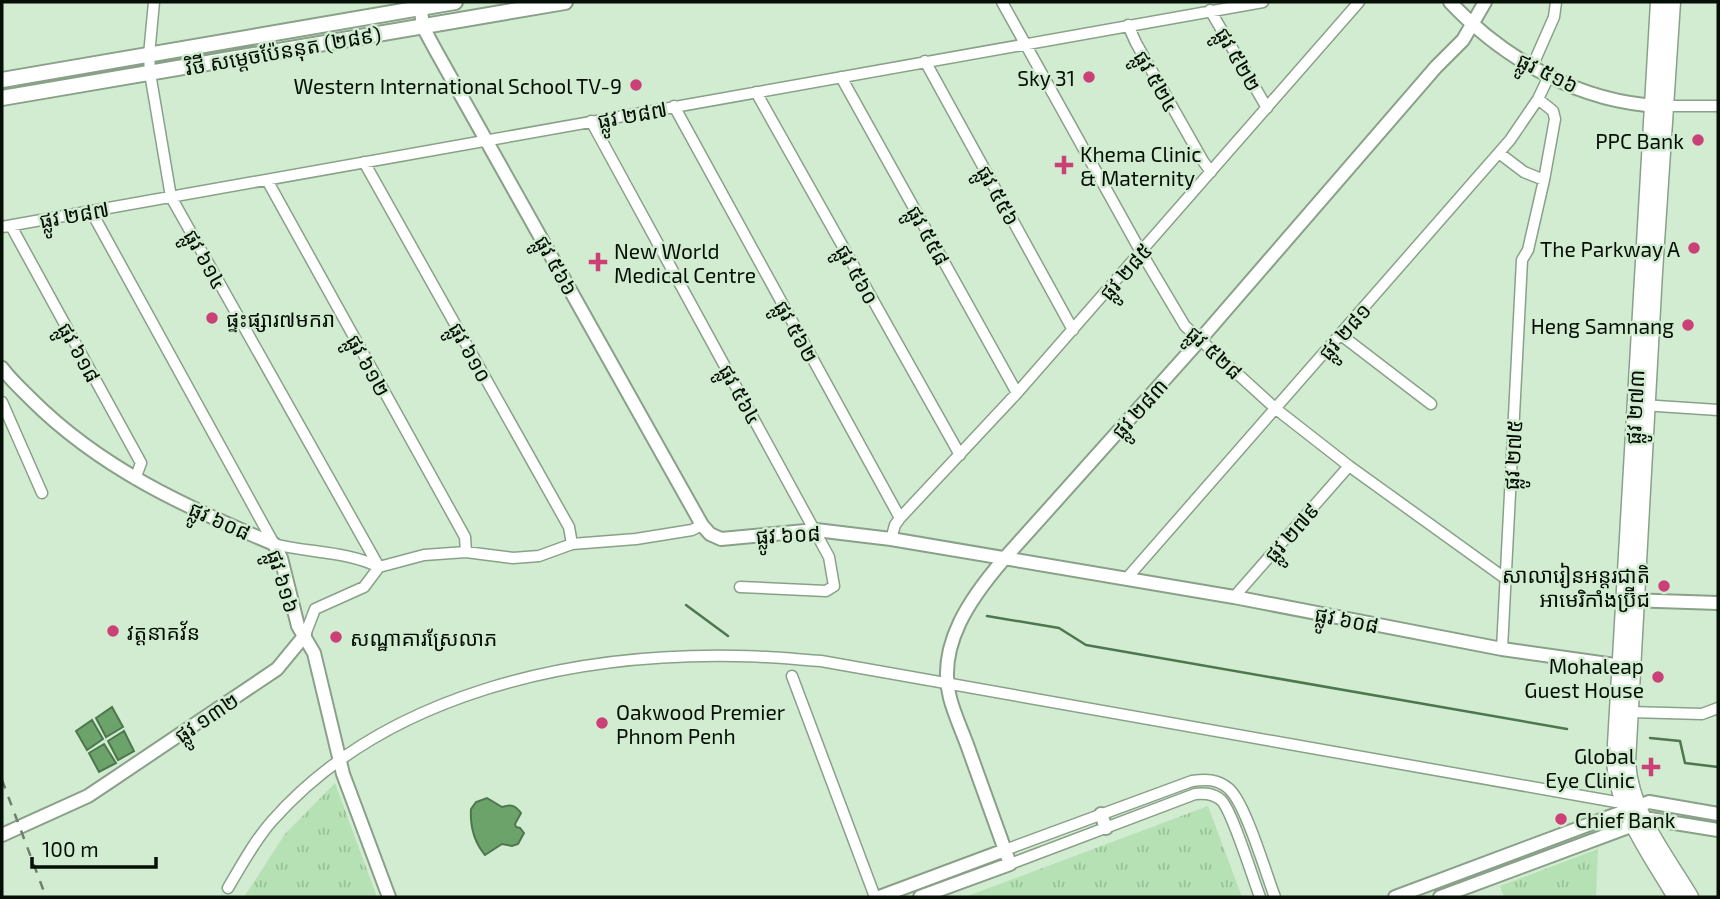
<svg xmlns="http://www.w3.org/2000/svg" width="1720" height="899" font-family="'Exo 2','Noto Sans Khmer',sans-serif">
	<defs>
		<pattern id="grass-tufts" width="24" height="20" patternUnits="userSpaceOnUse" patternTransform="scale(1.75)"><rect width="24" height="20" fill="#b5e1b4"/><path d="M3 7l-1-3M5 7V3M7 7l1-3M15 17l-1-3M17 17v-4M19 17l1-3" fill="none" stroke="#9ac099"/></pattern>
	</defs>
	<rect width="100%" height="100%" fill="#d2ecd1"/>
	<!-- grass -->
	<path fill="url(#grass-tufts)" d="M 335,783 L 377,897 L 244,897 L 285,834 Z
		M 1208,806 L 1242,897 L 965,897 Z
		M 1598,849 L 1596,897 L 1504,897 L 1500,886 Z"/>
	<!-- water -->
	<path fill="#6ba36b" stroke="#4d774d" stroke-width="2" d="M 112,707 L 123,727 L 106,737 L 96,718 Z
		M 92,720 L 103,739 L 87,750 L 76,731 Z
		M 124,731 L 134,751 L 118,760 L 108,741 Z
		M 104,744 L 116,763 L 99,772 L 89,753 Z
		M 487,798 L 502,807 C 511,804 515,805 521,813 L 515,824 L 516,827 L 520,828 L 524,833 L 518,844 L 512,846 L 502,844 L 485,855 C 474,842 470,826 471,809 L 476,802 Z"/>
	<g fill="none" stroke-linecap="round" stroke-linejoin="round">
		<!-- stream -->
		<path stroke="#4d774d" stroke-width="2.5" d="M 686,605 L 728,636
			M 987,616 L 1059,628 L 1086,645 L 1567,729
			M 1650,738 L 1680,741 L 1685,763 L 1718,767"/>
		<defs>
			<path id="minor" d="M 154,2 L 149,55 L 150,73 L 171,197 L 379,567 L 364,587 L 315,609 L 305,635
				M 1002,2 L 1141,252 L 1185,326 L 1276,409 L 1349,466 L 1506,579
				M 1210,10 L 1267,108
				M 1128,25 L 1136,43 L 1203,161 L 1211,172
				M 925,61 L 1073,330
				M 1532,67 L 1554,17 L 1556,2
				M 841,77 L 1017,393
				M 756,92 L 960,455
				M 1538,99 L 1553,111 L 1555,119 L 1544,180
				M 674,106 L 900,518
				M 1665,106 L 1718,106
				M 591,121 L 829,557 L 834,586 L 826,591 L 740,587
				M 1499,153 L 1524,172 L 1544,180 L 1528,250 L 1522,260 L 1502,649
				M 364,162 L 569,527 L 572,544
				M 267,180 L 465,537 L 466,552
				M 91,211 L 274,544 C 309,553 346,551 379,567 L 424,555 L 466,552 L 513,558 L 539,556 L 572,544 L 636,539 L 692,530 L 702,525
				M 11,226 L 141,463 L 135,479
				M 2,227 L 1263,2
				M 1341,335 L 1431,404
				M 2,402 L 42,493
				M 1642,405 L 1718,410
				M 891,539 L 895,525 L 900,518 L 1017,393 L 1359,2
				M 1127,578 L 1510,140 L 1538,99 L 1549,76
				M 1234,597 L 1349,466
				M 792,676 L 875,897
				M 1630,712 L 1702,714 L 1718,708
				M 1005,850 L 1192,781 C 1206,779 1217,779 1228,788 C 1245,801 1266,874 1275,897
				M 1010,864 L 1195,794 C 1204,793 1213,793 1221,800 C 1232,810 1253,879 1260,897
				M 228,888 C 241,866 255,840 272,821 C 385,693 572,653 736,656 C 765,656 793,659 821,661 L 1616,802 L 1622,800"/>
			<path id="tertiary" d="M 420,2 L 423,27 L 436,51 L 702,525 L 710,534 L 721,539 L 816,530 L 891,539 L 1234,597 L 1502,649 L 1629,667
				M 1450,2 C 1504,59 1580,103 1661,106
				M 2,368 C 10,379 21,389 31,399 C 100,468 185,507 274,544 L 281,558 L 298,626 L 314,653 L 343,774 L 389,897
				M 1628,600 L 1718,603
				M 1101,814 L 1106,828
				M 2,835 L 88,796 L 109,782 L 277,669 L 305,635
				M 879,897 L 1005,850
				M 920,897 L 1010,864 C 997,827 983,790 970,753 C 964,735 955,717 950,698 C 936,645 972,596 1004,559 L 1199,341 L 1436,67 L 1463,40 L 1485,2
				M 1395,897 L 1649,802 L 1718,814
				M 1440,897 L 1650,819 L 1718,830"/>
			<path id="secondary" d="M 2,80 L 455,2
				M 2,98 L 565,2"/>
			<path id="primary" d="M 1659,2 L 1615,762 C 1619,813 1651,854 1676,897
				M 1672,2 L 1654,272 L 1627,762 C 1630,813 1665,855 1690,897"/>
		</defs>
		<!-- minor casing -->
		<use href="#minor" stroke="#89a188" stroke-width="13"/>
		<!-- tertiary casing -->
		<use href="#tertiary" stroke="#89a188" stroke-width="16"/>
		<!-- secondary casing -->
		<use href="#secondary" stroke="#89a188" stroke-width="18"/>
		<!-- primary casing -->
		<use href="#primary" stroke="#89a188" stroke-width="19"/>
		<!-- minor -->
		<use href="#minor" stroke="#fff" stroke-width="10"/>
		<!-- tertiary -->
		<use href="#tertiary" stroke="#fff" stroke-width="12"/>
		<!-- secondary -->
		<use href="#secondary" stroke="#fff" stroke-width="14"/>
		<!-- primary -->
		<use href="#primary" stroke="#fff" stroke-width="16"/>
		<!-- rail -->
		<path stroke="#6f806e" stroke-width="2.5" stroke-dasharray="9 9" stroke-linecap="butt" d="M 2,780 L 46,897"/>
	</g>
	<!-- markers -->
	<g fill="#cb4076" stroke="#d2ecd1" stroke-width="2.5">
		<circle cx="1089" cy="77" r="7"/>
		<circle cx="636" cy="85" r="7"/>
		<circle cx="1698" cy="140" r="7"/>
		<path d="M1060.5 154.5h7v7h7v7h-7v7h-7v-7h-7v-7h7z"/>
		<circle cx="1694" cy="248" r="7"/>
		<path d="M594.5 251.5h7v7h7v7h-7v7h-7v-7h-7v-7h7z"/>
		<circle cx="212" cy="318" r="7"/>
		<circle cx="1688" cy="325" r="7"/>
		<circle cx="1664" cy="586" r="7"/>
		<circle cx="113" cy="631" r="7"/>
		<circle cx="336" cy="637" r="7"/>
		<circle cx="1658" cy="677" r="7"/>
		<circle cx="602" cy="723" r="7"/>
		<path d="M1647.5 756.5h7v7h7v7h-7v7h-7v-7h-7v-7h7z"/>
		<circle cx="1561" cy="819" r="7"/>
	</g>
	<g text-anchor="middle" dominant-baseline="central" stroke-width="5" stroke-linejoin="round" paint-order="stroke">
		<!-- street labels -->
		<g font-size="21" fill="#060f06" stroke="#d2ecd1">
			<text transform="translate(283 50) rotate(-10)">វិថី សម្តេចប៉ែននុត (២៨៩)</text>
			<text transform="translate(1239 59) rotate(60)">ផ្លូវ ៥២២</text>
			<text transform="translate(1548 72) rotate(26)">ផ្លូវ ៥១៦</text>
			<text transform="translate(1157 81) rotate(60)">ផ្លូវ ៥២៤</text>
			<text transform="translate(632 114) rotate(-10)">ផ្លូវ ២៨៧</text>
			<text transform="translate(999 195) rotate(61)">ផ្លូវ ៥៥៦</text>
			<text transform="translate(74 214) rotate(-10)">ផ្លូវ ២៨៧</text>
			<text transform="translate(929 235) rotate(61)">ផ្លូវ ៥៥៨</text>
			<text transform="translate(206 259) rotate(61)">ផ្លូវ ៦១៤</text>
			<text transform="translate(557 265) rotate(61)">ផ្លូវ ៥៦៦</text>
			<text transform="translate(1125 271) rotate(-49)">ផ្លូវ ២៨៥</text>
			<text transform="translate(858 274) rotate(61)">ផ្លូវ ៥៦០</text>
			<text transform="translate(797 331) rotate(61)">ផ្លូវ ៥៦២</text>
			<text transform="translate(1344 331) rotate(-49)">ផ្លូវ ២៨១</text>
			<text transform="translate(80 352) rotate(61)">ផ្លូវ ៦១៨</text>
			<text transform="translate(471 352) rotate(61)">ផ្លូវ ៦១០</text>
			<text transform="translate(1215 352) rotate(43)">ផ្លូវ ៥២៨</text>
			<text transform="translate(369 365) rotate(61)">ផ្លូវ ៦១២</text>
			<text transform="translate(741 394) rotate(61)">ផ្លូវ ៥៦៤</text>
			<text transform="translate(1634 407) rotate(-87)">ផ្លូវ ២៧៣</text>
			<text transform="translate(1139 408) rotate(-48)">ផ្លូវ ២៨៣</text>
			<text transform="translate(1512 455) rotate(-87)">ផ្លូវ ២៧៥</text>
			<text transform="translate(220 520) rotate(24)">ផ្លូវ ៦០៨</text>
			<text transform="translate(1291 532) rotate(-49)">ផ្លូវ ២៧៩</text>
			<text transform="translate(788 534) rotate(-3)">ផ្លូវ ៦០៨</text>
			<text transform="translate(284 581) rotate(73)">ផ្លូវ ៦១៦</text>
			<text transform="translate(1347 619) rotate(11)">ផ្លូវ ៦០៨</text>
			<text transform="translate(206 717) rotate(-34)">ផ្លូវ ១៣២</text>
		</g>
		<!-- poi labels -->
		<g font-size="21" fill="#060f06" stroke="#d2ecd1" text-anchor="end">
			<text x="1075" y="77">Sky 31</text>
			<text x="622" y="85">Western International School TV-9</text>
			<text x="1684" y="140">PPC Bank</text>
			<text x="1080" y="153" text-anchor="start">Khema Clinic<tspan x="1080" dy="24">&amp; Maternity</tspan></text>
			<text x="1680" y="248">The Parkway A</text>
			<text x="614" y="250" text-anchor="start">New World<tspan x="614" dy="24">Medical Centre</tspan></text>
			<text x="226" y="318" text-anchor="start">ផ្ទះផ្សារ៧មករា</text>
			<text x="1674" y="325">Heng Samnang</text>
			<text x="1650" y="574">សាលារៀនអន្តរជាតិ<tspan x="1650" dy="24">អាមេរិកាំងប្រ៊ីជ</tspan></text>
			<text x="127" y="631" text-anchor="start">វត្តនាគវ័ន</text>
			<text x="350" y="637" text-anchor="start">សណ្ឋាគារស្រែលាភ</text>
			<text x="1644" y="665">Mohaleap<tspan x="1644" dy="24">Guest House</tspan></text>
			<text x="616" y="711" text-anchor="start">Oakwood Premier<tspan x="616" dy="24">Phnom Penh</tspan></text>
			<text x="1635" y="755">Global<tspan x="1635" dy="24">Eye Clinic</tspan></text>
			<text x="1575" y="819" text-anchor="start">Chief Bank</text>
		</g>
	</g>
	<!-- border -->
	<rect width="1720" height="899" fill="none" stroke="#060f06" stroke-width="7"/>
	<!-- scale -->
	<path d="M32 857v10h124v-10" fill="none" stroke="#060f06" stroke-width="3.5"/>
	<text x="42" y="857" font-size="21" fill="#060f06" stroke="#d2ecd1" stroke-width="5" paint-order="stroke">100 m</text>
</svg>
